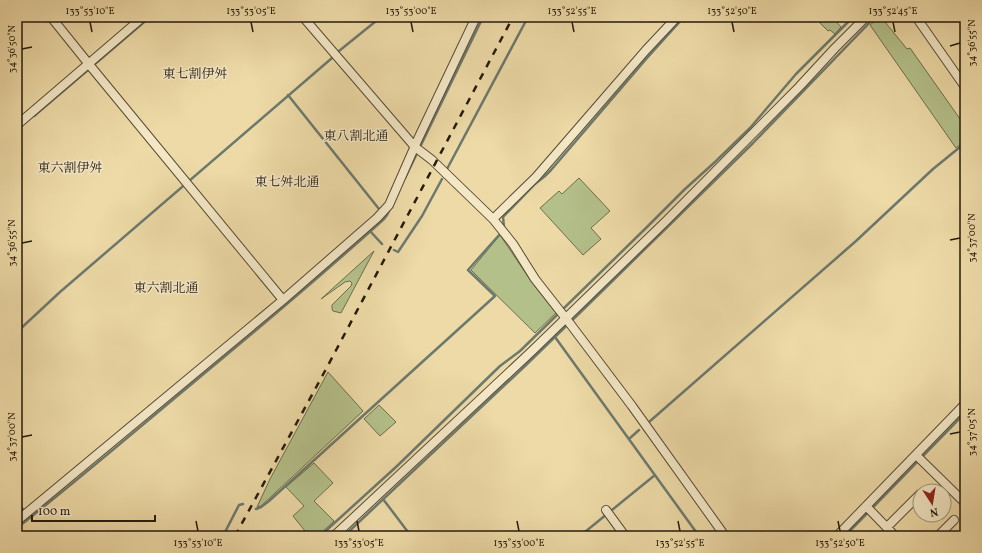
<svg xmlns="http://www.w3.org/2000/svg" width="982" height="553" font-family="Vollkorn,'Noto Serif JP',serif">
	<rect width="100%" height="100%" fill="#eddaa7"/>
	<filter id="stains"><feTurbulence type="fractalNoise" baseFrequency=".005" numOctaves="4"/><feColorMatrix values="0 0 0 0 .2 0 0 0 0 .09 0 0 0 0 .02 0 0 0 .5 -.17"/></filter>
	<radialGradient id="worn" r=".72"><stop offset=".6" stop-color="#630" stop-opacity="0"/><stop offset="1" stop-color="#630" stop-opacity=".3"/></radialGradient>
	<!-- green -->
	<path fill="#b4c08a" stroke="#6c6d4c" d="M 814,17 L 832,17 L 841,27 L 835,34 L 830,30 L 828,31 Z
		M 880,17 L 881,17 L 907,49 L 910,48 L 965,126 L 965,141 L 956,148 L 870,25 Z
		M 579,178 L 610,211 L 591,228 L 601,239 L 583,255 L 540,208 L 559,191 L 562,194 Z
		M 500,235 L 533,284 L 556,313 L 535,333 L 471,270 Z
		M 374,251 L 341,313 L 333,311 L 332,309 L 332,305 L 351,286 L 352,283 L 350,281 L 345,282 L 321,299 Z
		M 328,372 L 363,411 L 261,506 L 257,507 L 270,479 Z
		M 379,405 L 396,422 L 380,436 L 364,419 Z
		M 314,463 L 333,483 L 314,501 L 334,521 L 318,536 L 309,536 L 293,516 L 304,506 L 286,487 Z"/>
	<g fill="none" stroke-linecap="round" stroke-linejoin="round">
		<!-- stream -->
		<path stroke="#6c796e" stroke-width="2.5" d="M 339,51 L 381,17
			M 288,95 L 379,209
			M 34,116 L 150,17
			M 447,169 L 528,17
			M 405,178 L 483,17
			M 504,227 L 503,217 L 535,184 L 545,176 L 551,170 L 647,58 L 684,17
			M 370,231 L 382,244
			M 394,250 L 398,252 L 422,216 L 442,179
			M 17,332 L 60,292 L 332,58
			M 555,337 L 699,536
			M 649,422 L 856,241 L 933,169 L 965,143
			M 629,439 L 639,430
			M 383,499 L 411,536
			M 17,502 L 30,518
			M 256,509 L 261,507 L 269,501 L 495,296 L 468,270 L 500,234
			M 17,528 C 77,481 135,431 194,382 C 258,329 322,275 384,219 L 387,215 L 390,209
			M 223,536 L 239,505 L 243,504
			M 320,536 L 396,467 L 500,366 L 520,351 L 646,228 L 685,189 L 715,162 L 750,128 L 796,74 L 853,17
			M 344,536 L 526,365 L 595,298 L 753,143 L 875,17
			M 580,536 L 655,475
			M 845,536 L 965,413"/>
		<defs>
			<path id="minor" d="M 51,17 L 92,68 L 283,300
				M 303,17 L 415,147 L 432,160 L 493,219 L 513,244 L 535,279 L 571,325 L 632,406 L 725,536
				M 916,17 L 965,87
				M 17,125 L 143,17
				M 493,219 L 536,177 L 646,50 L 677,17
				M 916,455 L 965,503
				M 866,506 L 895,536
				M 606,510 L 625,536
				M 17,521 L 283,300 L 377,218 L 389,205 L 418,139 L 476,17
				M 887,527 L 920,494
				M 334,536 L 532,351 L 666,221 L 799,87 L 835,48 L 866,17
				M 837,536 L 965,404
				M 938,536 L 954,520"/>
		</defs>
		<!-- minor casing -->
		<use href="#minor" stroke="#574a34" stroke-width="10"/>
		<!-- minor -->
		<use href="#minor" stroke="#f3e7c6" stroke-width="8"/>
		<!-- rail -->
		<path stroke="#251a0d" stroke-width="2.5" stroke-dasharray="7 7" stroke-linecap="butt" d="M 235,536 L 325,371 L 513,17"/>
	</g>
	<!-- ticks -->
	<path fill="none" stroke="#251a0d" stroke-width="1.5" d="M 90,22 L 92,32M 251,22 L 253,32M 411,22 L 413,32M 572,22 L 574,32M 732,22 L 734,32M 893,22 L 895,32M 950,46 L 960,43M 22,49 L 32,47M 950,240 L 960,238M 22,243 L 32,241M 950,434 L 960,432M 22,437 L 32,435M 196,521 L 198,531M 357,521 L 359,531M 517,521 L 519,531M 678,521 L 680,531M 838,521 L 840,531"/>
	<g text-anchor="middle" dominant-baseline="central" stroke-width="3" stroke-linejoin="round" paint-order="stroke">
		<!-- neighbourhood labels -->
		<g font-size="13" fill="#251a0d" stroke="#f3e7c6">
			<text x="195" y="75">東七割伊舛</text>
			<text x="356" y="137">東八割北通</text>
			<text x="70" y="169">東六割伊舛</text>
			<text x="287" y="183">東七舛北通</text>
			<text x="166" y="289">東六割北通</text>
		</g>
	</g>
	<!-- margin -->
	<rect width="982" height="553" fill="none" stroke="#eddaa7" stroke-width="44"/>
	<!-- north arrow -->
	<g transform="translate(932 503) rotate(168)"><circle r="19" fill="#f3e7c6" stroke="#a1957c"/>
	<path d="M0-3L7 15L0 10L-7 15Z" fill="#8f2418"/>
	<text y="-6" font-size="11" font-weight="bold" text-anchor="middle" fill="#251a0d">N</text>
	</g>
	<!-- scale -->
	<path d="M32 515v6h123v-6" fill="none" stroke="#251a0d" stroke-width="2"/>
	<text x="38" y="515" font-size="12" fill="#251a0d" stroke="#f3e7c6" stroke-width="3" paint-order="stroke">100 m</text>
	<rect x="22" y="22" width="938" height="509" fill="none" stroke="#251a0d" stroke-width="1.5"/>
	<g font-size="10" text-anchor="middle" fill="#251a0d">
		<text x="90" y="14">133°53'10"E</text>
		<text x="251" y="14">133°53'05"E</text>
		<text x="411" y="14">133°53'00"E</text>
		<text x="572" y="14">133°52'55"E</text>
		<text x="732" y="14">133°52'50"E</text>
		<text x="893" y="14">133°52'45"E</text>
		<text transform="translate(971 43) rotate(-90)" y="4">34°36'55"N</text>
		<text transform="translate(11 49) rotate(-90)" y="4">34°36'50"N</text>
		<text transform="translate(971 238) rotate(-90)" y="4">34°37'00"N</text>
		<text transform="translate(11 243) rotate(-90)" y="4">34°36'55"N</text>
		<text transform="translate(971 432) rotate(-90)" y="4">34°37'05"N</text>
		<text transform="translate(11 437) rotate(-90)" y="4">34°37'00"N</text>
		<text x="198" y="546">133°53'10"E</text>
		<text x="359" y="546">133°53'05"E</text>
		<text x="519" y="546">133°53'00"E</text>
		<text x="680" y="546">133°52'55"E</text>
		<text x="840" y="546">133°52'50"E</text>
	</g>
	<rect width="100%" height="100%" filter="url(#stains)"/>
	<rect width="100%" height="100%" fill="url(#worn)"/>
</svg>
